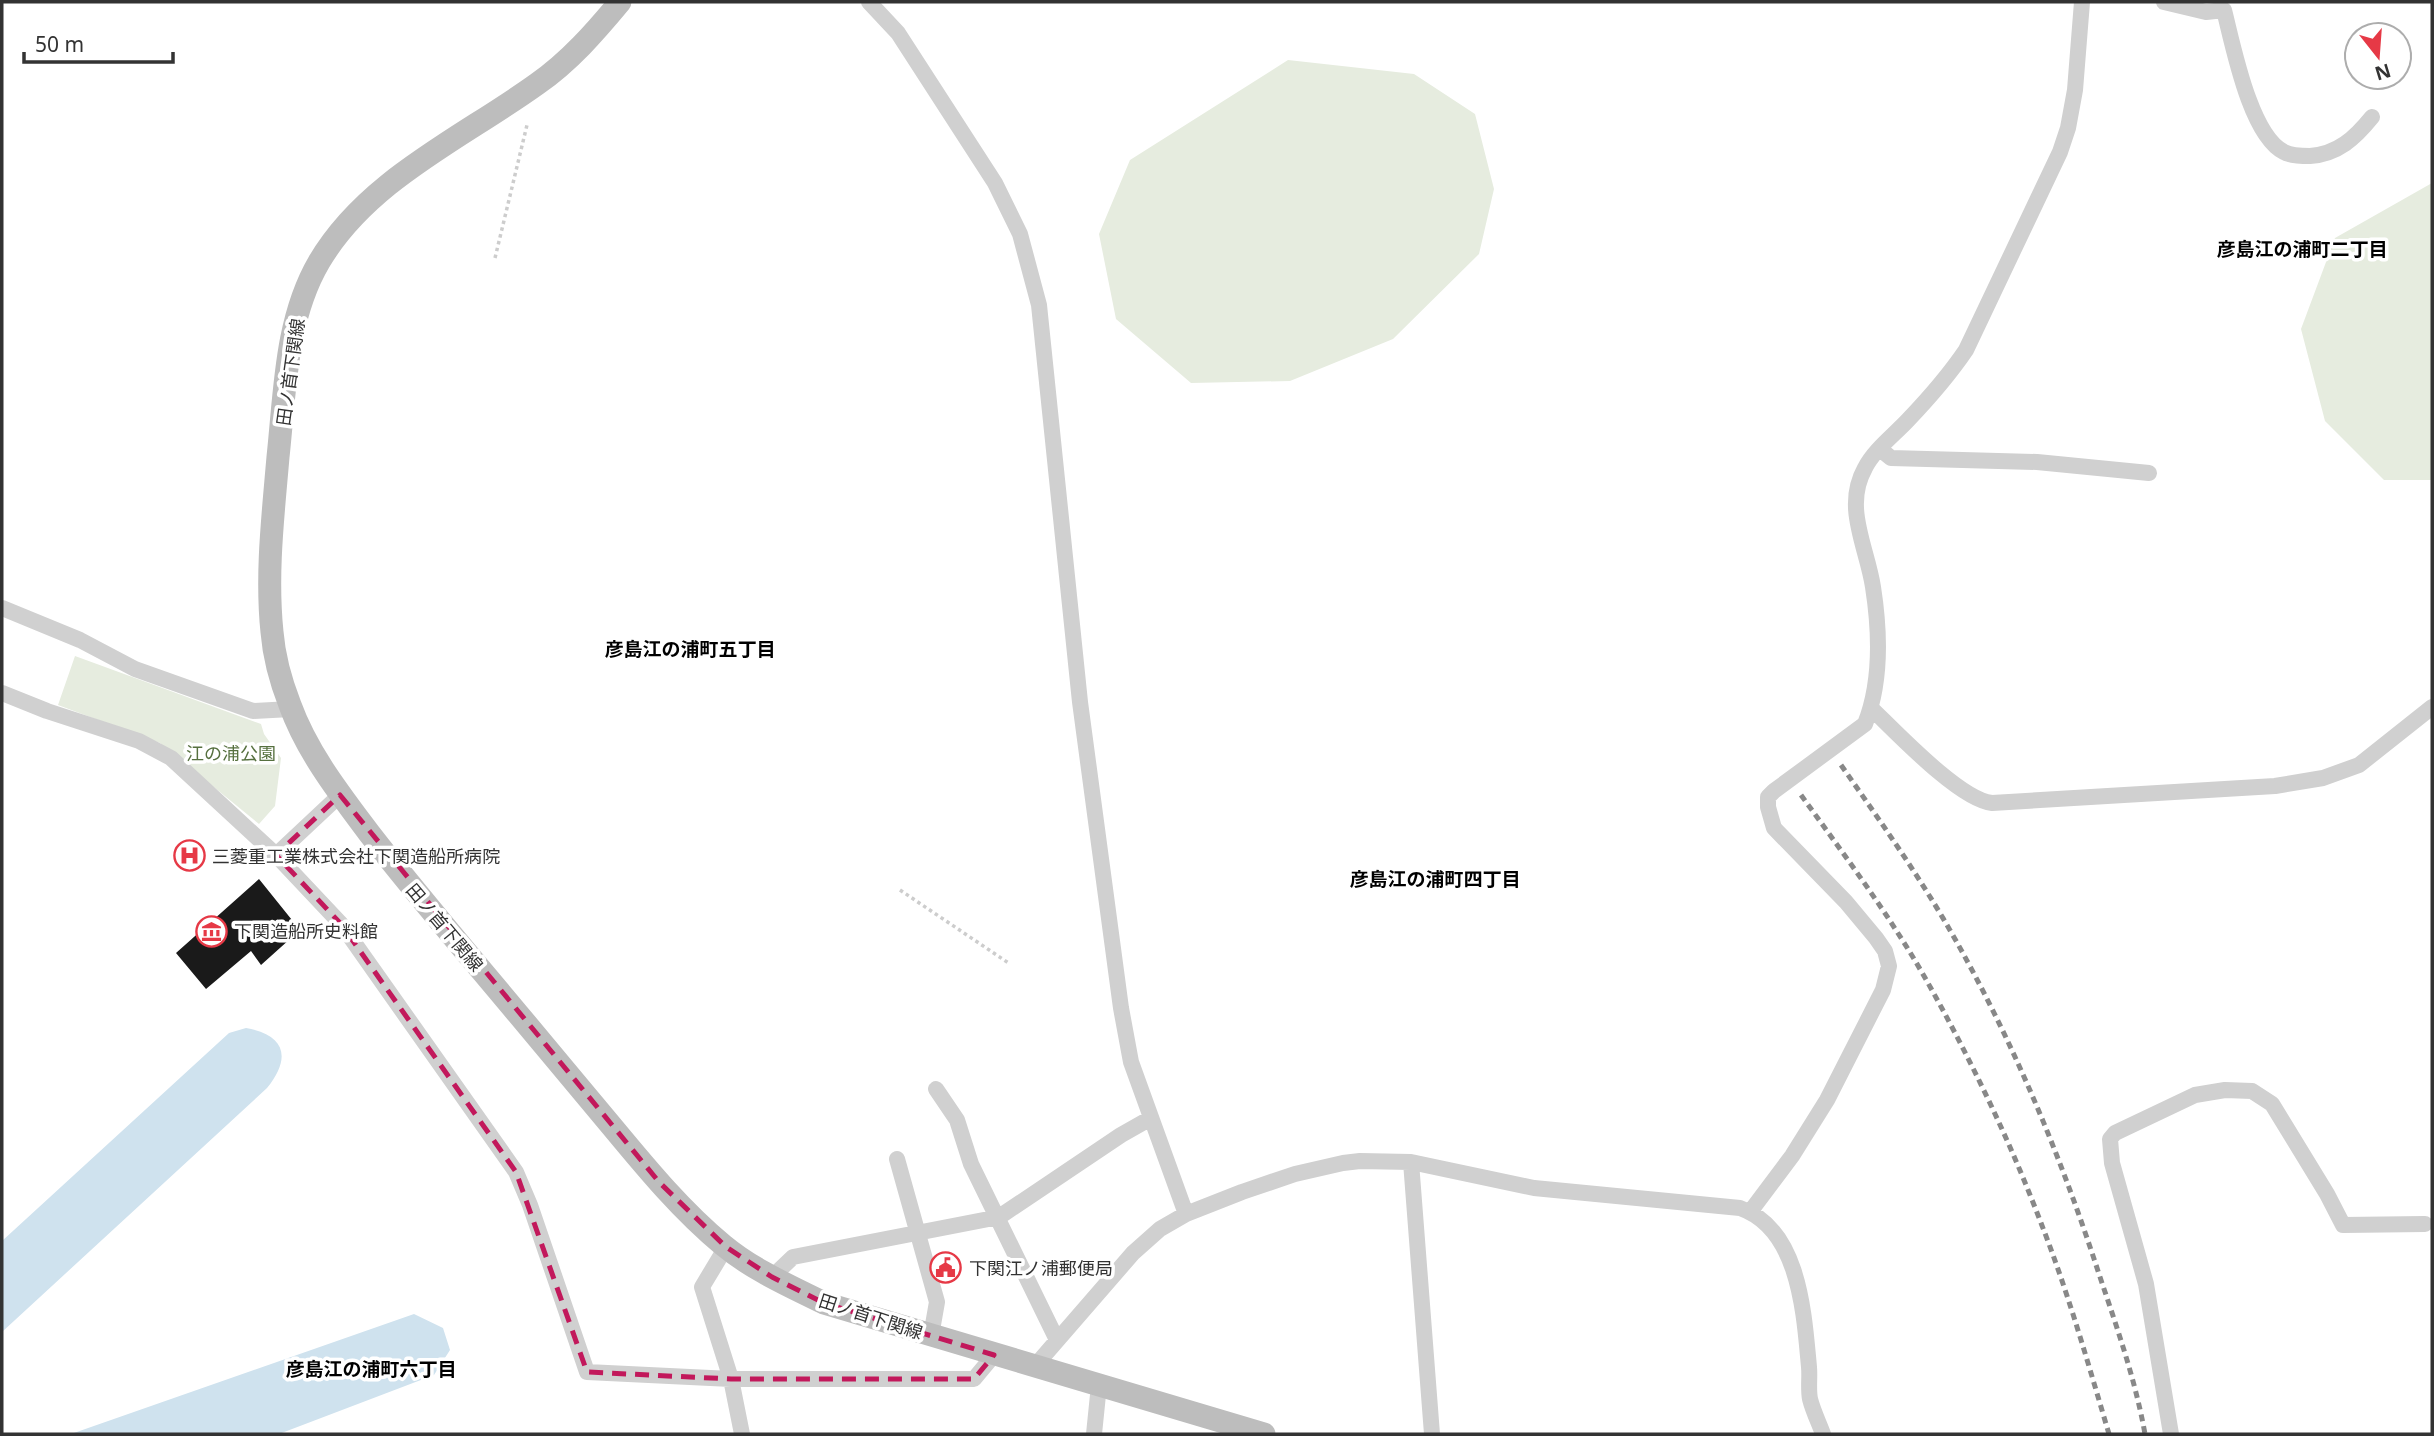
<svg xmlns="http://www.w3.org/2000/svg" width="2434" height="1436" font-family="'Noto Sans','Noto Sans JP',sans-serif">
	<rect width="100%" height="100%" fill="#fff"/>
	<!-- green -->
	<path fill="#e6ecdf" d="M 1288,60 L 1414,74 L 1475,114 L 1494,189 L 1479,254 L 1393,339 L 1290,381 L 1191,383 L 1116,319 L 1099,234 L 1130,160 Z
		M 2432,183 L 2432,480 L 2384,480 L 2325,421 L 2301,329 L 2335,238 Z
		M 75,656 L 261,724 L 264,734 L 281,758 L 275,806 L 259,824 L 160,743 L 58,705 Z"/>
	<!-- water -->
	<path fill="#cfe2ee" d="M 246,1028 C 285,1035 292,1057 267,1088 L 2,1332 L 2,1241 L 229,1033 Z
		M 414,1314 L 443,1328 L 450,1350 L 434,1375 L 279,1434 L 71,1434 Z"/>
	<!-- building -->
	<path fill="#1a1a1a" d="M 259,879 L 300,930 L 261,965 L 251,951 L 206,989 L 176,953 Z"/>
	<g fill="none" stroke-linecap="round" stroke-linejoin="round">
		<!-- path -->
		<path stroke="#cdcdcd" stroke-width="3.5" stroke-dasharray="3.5 3.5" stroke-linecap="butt" d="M 495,258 L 527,125
			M 900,890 L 1010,964"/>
		<!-- street -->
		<path stroke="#d0d0d0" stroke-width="16" d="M 869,2 L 898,33 L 995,183 L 1020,234 L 1039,305 L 1080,702 L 1121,1008 L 1131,1062 L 1186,1214
			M 2164,2 L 2206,12 L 2224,10 C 2233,45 2250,135 2284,152 C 2291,156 2302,156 2310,156 C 2338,154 2355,138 2372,117
			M 1880,449 L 1891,458 L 2037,462 L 2149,473
			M 2,608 L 80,640 L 135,669 L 253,711 L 291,709
			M 2,693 L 47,711 L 139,741 L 171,758 L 276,855 L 341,924 L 516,1172 L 530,1205 L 587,1372 L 731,1379 L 974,1379 L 994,1355
			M 1871,708 C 1896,732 1960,800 1992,803 L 2275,786 L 2323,778 L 2359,765 L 2432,707
			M 276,855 L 340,795
			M 936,1089 L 957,1120 L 971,1164 L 1057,1340
			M 897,1159 L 937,1302 L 931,1336
			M 1411,1162 L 1432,1434
			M 1750,1212 L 1792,1156 L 1827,1100 L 1883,990 L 1889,966 L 1885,951 L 1876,938 L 1846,902 L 1774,828 L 1768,807 L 1768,797 L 1774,791 L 1865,724 C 1882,681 1880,632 1873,587 C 1867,547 1843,507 1865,468 C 1874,450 1894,435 1908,420 C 1929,398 1949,375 1966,350 L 2060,152 L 2068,128 L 2075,90 L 2082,2
			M 726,1247 L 702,1287 L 731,1379 L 742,1434
			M 772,1277 L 793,1257 L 999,1217 L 1121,1135 L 1151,1118
			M 1035,1366 L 1133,1253 L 1160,1229 L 1186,1214 L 1242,1192 L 1295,1174 L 1343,1163 L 1360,1161 L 1411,1162 L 1534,1188 L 1740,1208 C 1800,1229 1804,1314 1809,1367 C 1810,1377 1808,1389 1810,1399 C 1813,1411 1819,1423 1823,1434
			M 1094,1434 L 1099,1385
			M 2171,1434 L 2146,1284 L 2112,1163 L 2110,1139 L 2115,1133 L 2195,1095 L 2225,1090 L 2252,1091 L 2272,1104 L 2327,1194 L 2343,1225 L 2425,1224"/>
		<!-- secondary -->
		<path stroke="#bdbdbd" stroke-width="23" d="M 620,2 C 596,31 569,62 537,84 C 462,138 367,180 319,262 C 285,320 285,393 278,457 C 273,516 266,574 272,632 C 274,657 281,682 290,705 C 307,752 339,793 369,833 C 417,895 468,954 518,1014 C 550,1052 582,1091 614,1129 C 648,1170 682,1211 723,1245 C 753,1270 790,1286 824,1303 L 1264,1434"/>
		<!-- rail -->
		<path stroke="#888" stroke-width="5" stroke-dasharray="7 5" stroke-linecap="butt" d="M 1841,765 C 1878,818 1915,870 1947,925 C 2010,1034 2059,1151 2098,1271 C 2116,1325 2135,1378 2145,1434
			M 1801,795 C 1845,856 1891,917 1928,983 C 1971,1060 2010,1141 2041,1223 C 2068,1292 2088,1363 2109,1434"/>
	</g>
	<!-- marked area -->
	<path fill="none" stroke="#c2185b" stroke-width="5" stroke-dasharray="14 9" stroke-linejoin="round" d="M 340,795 L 659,1182 L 726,1247 L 772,1277 L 824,1303 L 994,1355 L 974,1379 L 731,1379 L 587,1372 L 516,1172 L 341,924 L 276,855 Z"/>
	<!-- icons -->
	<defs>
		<symbol id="hospital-ring" viewBox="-11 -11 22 22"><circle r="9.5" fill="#fff" stroke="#e63946" stroke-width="1.5"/><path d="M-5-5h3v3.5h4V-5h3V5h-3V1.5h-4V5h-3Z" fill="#e63946"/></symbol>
		<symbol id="museum-ring" viewBox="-11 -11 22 22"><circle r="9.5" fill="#fff" stroke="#e63946" stroke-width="1.5"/><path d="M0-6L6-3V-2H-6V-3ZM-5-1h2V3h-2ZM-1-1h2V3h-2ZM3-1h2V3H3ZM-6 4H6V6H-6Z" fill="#e63946"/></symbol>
		<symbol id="civic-ring" viewBox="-11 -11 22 22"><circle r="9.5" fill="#fff" stroke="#e63946" stroke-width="1.5"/><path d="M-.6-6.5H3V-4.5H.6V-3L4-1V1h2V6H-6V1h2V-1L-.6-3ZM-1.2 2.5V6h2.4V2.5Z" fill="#e63946"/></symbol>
	</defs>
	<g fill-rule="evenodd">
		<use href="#hospital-ring" x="172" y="838" width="35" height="35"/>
		<use href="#museum-ring" x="194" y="914" width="35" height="35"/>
		<use href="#civic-ring" x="928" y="1250" width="35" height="35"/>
	</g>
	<g text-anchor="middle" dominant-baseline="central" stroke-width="7" stroke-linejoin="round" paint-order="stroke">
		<!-- street labels -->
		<g font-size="18" fill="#333" stroke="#fff">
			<text transform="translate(290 372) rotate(-82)">田ノ首下関線</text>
			<text transform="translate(445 927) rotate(50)">田ノ首下関線</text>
			<text transform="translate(871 1316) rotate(18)">田ノ首下関線</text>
		</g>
		<!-- park labels -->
		<g font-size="18" fill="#56703f" stroke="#fff">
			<text x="231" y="753">江の浦公園</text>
		</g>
		<!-- poi labels -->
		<g font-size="18" fill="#333" stroke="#fff" text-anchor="start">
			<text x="212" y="856">三菱重工業株式会社下関造船所病院</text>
			<text x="234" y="931">下関造船所史料館</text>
			<text x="969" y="1268">下関江ノ浦郵便局</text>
		</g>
		<!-- neighbourhood labels -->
		<g font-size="19" font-weight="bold" fill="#000" stroke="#fff">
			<text x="2302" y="249">彦島江の浦町二丁目</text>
			<text x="690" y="649">彦島江の浦町五丁目</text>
			<text x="1435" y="879">彦島江の浦町四丁目</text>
			<text x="371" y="1369">彦島江の浦町六丁目</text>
		</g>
	</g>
	<!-- border -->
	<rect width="2434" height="1436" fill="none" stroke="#333333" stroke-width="7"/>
	<!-- north arrow -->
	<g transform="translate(2378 56) rotate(163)"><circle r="33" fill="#ffffff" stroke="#adadad" stroke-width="2"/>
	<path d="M0-5L12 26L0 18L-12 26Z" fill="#e63946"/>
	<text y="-10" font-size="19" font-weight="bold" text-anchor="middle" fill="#333333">N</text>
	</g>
	<!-- scale -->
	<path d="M24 52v10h149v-10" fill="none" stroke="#333333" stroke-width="3.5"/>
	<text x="35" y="52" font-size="21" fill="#333333" stroke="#ffffff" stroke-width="5" paint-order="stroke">50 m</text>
</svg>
